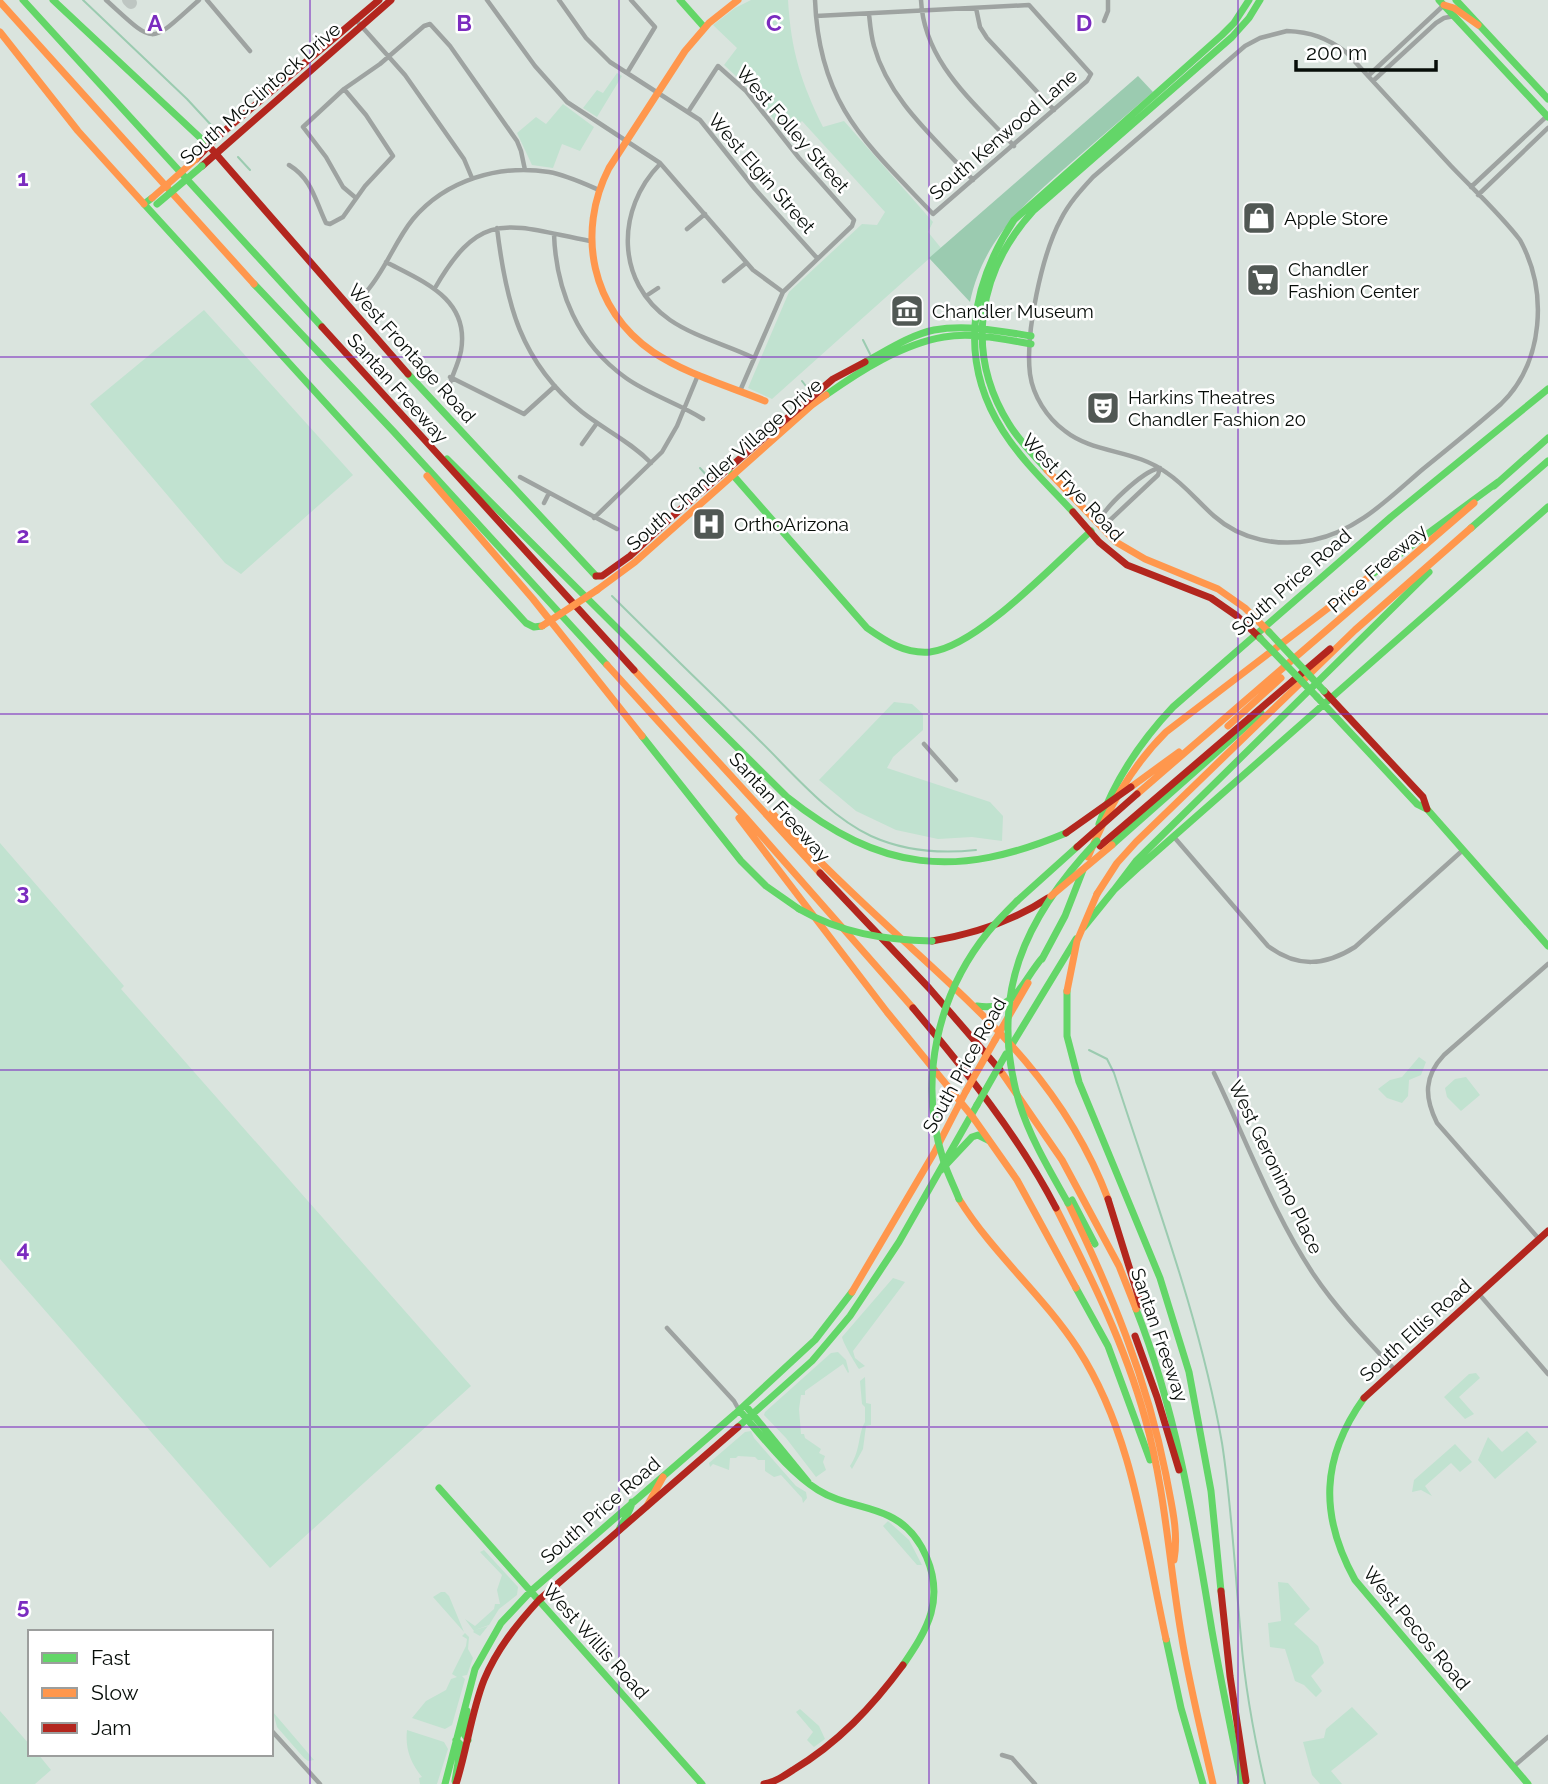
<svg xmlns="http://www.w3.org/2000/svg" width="1548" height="1784" font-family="Raleway,sans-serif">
	<rect width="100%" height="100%" fill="#dae4de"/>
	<!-- green -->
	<path fill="#c1e2d0" d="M 751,0 L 788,0 C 791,51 801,82 823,127 L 844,121 L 933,222 L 928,232 L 941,248 L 772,399 L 748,388 L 789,292 L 862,224 L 877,225 L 885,212 L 802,121 L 786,135 L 752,91 L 724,65 L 737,48 L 713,25 L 735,8 Z
		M 617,73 L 622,76 L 597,117 L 583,108 L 597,90 L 603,93 Z
		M 563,104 L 594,127 L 580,151 L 562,144 L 553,168 L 532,165 L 517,133 L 536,117 L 546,124 Z
		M 204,310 L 353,475 L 241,574 L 225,563 L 90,404 Z
		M 894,702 L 912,704 L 923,714 L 923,730 L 893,757 L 887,768 L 990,802 L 1003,816 L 1002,841 L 972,837 L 938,839 L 896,830 L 856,811 L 819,780 Z
		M 0,843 L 124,986 L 121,989 L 471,1386 L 270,1568 L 0,1259 Z
		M 1419,1057 L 1426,1062 L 1421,1075 L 1409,1080 L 1408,1096 L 1402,1103 L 1387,1098 L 1378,1089 L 1390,1080 L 1402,1077 Z
		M 1466,1077 L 1480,1095 L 1461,1111 L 1447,1097 L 1445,1088 L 1455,1079 Z
		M 893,1278 L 905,1282 L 853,1351 L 855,1358 L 865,1366 L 859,1369 C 855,1363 843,1343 842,1337 Z
		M 838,1352 L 846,1360 L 849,1372 L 848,1373 L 843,1364 L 805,1391 L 805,1395 L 801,1395 L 799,1409 L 801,1434 L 804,1434 L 805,1438 L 821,1449 L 819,1453 L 825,1456 L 823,1462 L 826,1470 L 816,1477 L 786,1438 L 764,1415 L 765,1412 L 831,1353 Z
		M 1476,1373 L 1480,1378 L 1459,1397 L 1474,1414 L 1465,1419 L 1444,1397 L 1469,1374 Z
		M 865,1377 L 866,1403 L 871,1404 L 871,1425 L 866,1426 L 863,1449 L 852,1469 L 850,1466 C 861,1450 858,1433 865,1422 L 865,1407 L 862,1404 L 860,1381 Z
		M 751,1431 L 754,1438 L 796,1486 L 806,1492 L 807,1498 L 803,1503 L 802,1498 L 781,1475 L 774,1477 L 765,1471 L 765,1460 L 758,1460 L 755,1457 L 738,1456 L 736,1458 L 730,1458 L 729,1470 L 713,1464 L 710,1467 L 709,1463 L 745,1432 Z
		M 1527,1431 L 1537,1442 L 1495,1479 L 1478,1460 L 1488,1437 L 1502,1452 Z
		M 1455,1444 L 1472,1462 L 1460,1472 L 1451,1463 L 1425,1486 L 1432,1496 L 1421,1490 L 1412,1492 L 1414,1480 Z
		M 888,1521 L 909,1540 L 922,1565 L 917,1565 L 883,1526 Z
		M 484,1550 L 518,1587 L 517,1595 L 499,1609 L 489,1625 L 475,1630 L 488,1626 L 480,1636 L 473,1632 L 474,1631 L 465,1619 L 475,1626 L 494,1609 L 495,1604 L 500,1604 L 497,1590 L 502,1575 L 480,1552 Z
		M 1278,1582 L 1288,1583 L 1310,1609 L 1294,1624 L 1318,1646 L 1324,1663 L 1311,1676 L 1322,1691 L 1316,1697 L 1304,1685 L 1295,1681 L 1285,1649 L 1270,1647 L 1268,1623 L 1281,1621 Z
		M 441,1592 L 445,1592 L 449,1596 L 464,1632 L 433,1597 Z
		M 465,1633 L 469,1637 L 468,1649 L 473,1658 L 467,1675 L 462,1676 L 465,1679 L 452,1725 L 445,1729 L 412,1718 L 426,1701 L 446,1690 L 451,1679 L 457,1677 L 452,1674 L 466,1646 L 467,1639 L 462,1636 Z
		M 1352,1707 L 1378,1734 L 1331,1771 L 1342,1784 L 1320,1784 L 1312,1775 L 1303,1742 L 1324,1738 L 1326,1729 Z
		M 800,1709 L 819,1726 L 825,1739 L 814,1747 L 807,1740 L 813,1732 L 796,1712 Z
		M 0,1711 L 30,1745 L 30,1754 L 38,1754 L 51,1770 L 35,1784 L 0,1784 Z
		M 273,1712 L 314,1760 L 308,1761 L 304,1758 L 277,1727 Z
		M 407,1730 L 444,1742 L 448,1749 L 437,1784 L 420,1784 L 419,1778 L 422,1777 C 410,1762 405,1748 407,1730 Z"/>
	<!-- water -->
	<path fill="#9bcbb0" d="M 1138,76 L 1153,92 C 1126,115 1099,139 1072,162 C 1026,202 983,239 970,302 L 929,258 Z"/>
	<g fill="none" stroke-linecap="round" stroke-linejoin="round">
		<!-- stream -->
		<path stroke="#9bcbb0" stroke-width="2" d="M 83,0 L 187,99 L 212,126
			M 238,157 L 250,170
			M 863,340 L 870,354
			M 802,381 L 809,390
			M 700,468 L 709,478
			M 612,596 C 660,644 709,691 758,739 C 792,772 827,815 871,836 C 904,851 940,854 976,850
			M 1089,1050 L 1107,1059 L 1114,1073 C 1153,1195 1200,1317 1222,1443 C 1232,1508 1235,1573 1241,1638 C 1245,1688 1254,1736 1265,1784"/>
		<!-- taxiway -->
		<path stroke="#bec6c2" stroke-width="12" d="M 128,0 L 131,3"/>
		<!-- street -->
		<path stroke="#9ea3a1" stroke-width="4.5" d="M 106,0 C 157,46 148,45 199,0
			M 207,0 L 250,51
			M 487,0 L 535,66 L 567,102 L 660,163 L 753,270 L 783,292
			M 559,0 L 586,38 L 610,62 L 700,120 L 755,189 L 817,258
			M 815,0 C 819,105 866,143 933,214 L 1087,81 L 1091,74 L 1029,5 L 816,16
			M 921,0 C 924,63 974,102 1014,146
			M 976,8 L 980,27 L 987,38 L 1054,110
			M 869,14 C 870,24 871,36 874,46 C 889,101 937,140 973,180
			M 356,20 L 405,75 L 464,159 L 472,178
			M 1104,21 L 1108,11 L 1108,0
			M 1287,31 C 1311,32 1327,38 1346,52 C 1381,90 1416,128 1451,166 C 1474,190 1500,214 1520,240 C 1548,291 1544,362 1501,404 C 1475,427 1449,448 1423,469 C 1390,497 1358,531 1313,540 C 1278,547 1241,540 1214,516 C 1198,502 1185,485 1167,473 C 1135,449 1094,454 1065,431 C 1047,418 1033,396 1030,374 C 1025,333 1042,254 1061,219 C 1069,203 1081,190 1093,177 L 1245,46 L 1260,38 Z
			M 627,73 L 655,27 L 631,0
			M 1368,76 L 1444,5
			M 1373,81 L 1436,23 L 1444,18 L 1454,16
			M 688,112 L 718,66 L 746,91 L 799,158 L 854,220 L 852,226 L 783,292 L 740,391
			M 660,164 C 616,209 615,282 670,320 C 695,337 727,345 754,358
			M 289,165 C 312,179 315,200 326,223 L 330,224 L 343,217 L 365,186 L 393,156 L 366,115 L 344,89
			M 1471,187 L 1547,116
			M 1478,195 L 1548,128
			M 356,198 L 343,187 L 326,157 L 303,127 L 344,89 L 380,64 L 424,26 L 430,24 L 450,46 L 517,141 L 521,151 L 525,170
			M 497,228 C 506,303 520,362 582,412 C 605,430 631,442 651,463
			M 687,229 L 705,214
			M 554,234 C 556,291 578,344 626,378 C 650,395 678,403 703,419
			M 386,262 C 424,282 470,299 461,351 C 458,366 450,379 447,393
			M 724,281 L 746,263
			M 435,288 C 482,206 510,226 590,241
			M 367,291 C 386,269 395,241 413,219 C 446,180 499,164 549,172 C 566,175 583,183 599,190
			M 646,296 L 658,288
			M 450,377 L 524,414 L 555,386
			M 582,444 L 597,423
			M 520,477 L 617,529
			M 544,503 L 549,493
			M 594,518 L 662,452 L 677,426 L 698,375
			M 1098,524 C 1103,508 1142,472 1159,468
			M 1098,525 L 1108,522 L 1158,475 L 1160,468
			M 924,744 L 956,780
			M 1174,837 L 1268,946 C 1297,968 1325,966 1355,947 L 1463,850
			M 1214,1073 C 1246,1139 1273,1214 1314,1275 C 1337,1309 1366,1339 1394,1369
			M 1539,1239 L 1437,1123 C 1424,1097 1424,1076 1444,1055 L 1548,964
			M 1479,1294 L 1548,1374
			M 667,1328 L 734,1401 L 739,1410
			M 271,1730 L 320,1784
			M 1002,1755 L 1012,1758 L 1035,1784
			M 1513,1767 L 1548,1737"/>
		<!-- fast -->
		<path stroke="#63d668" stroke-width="7" d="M 23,0 L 322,327
			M 53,0 L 209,146
			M 680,0 L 704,27
			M 1439,0 L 1548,117
			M 1456,0 L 1548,99
			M 152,198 L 144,204 L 526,623 L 534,627 L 542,626
			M 254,284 L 394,432 L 607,665
			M 865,362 C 886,351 910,335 934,330 C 966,324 1000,331 1031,336
			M 408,374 L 596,576
			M 826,395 C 860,371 902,344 944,337 C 972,332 1003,339 1031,344
			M 447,459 L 787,797 C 881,872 956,879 1066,833
			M 1047,470 C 1034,455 1019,441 1009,424 C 964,352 978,271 1034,210 L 1232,37 L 1249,18 L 1260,0
			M 732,474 L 867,628 C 887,642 905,654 930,652 C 977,647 1055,563 1091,531
			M 1494,486 L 1548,438
			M 1073,512 C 1049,486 1022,461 1003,431 C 958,361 970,286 1014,220 L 1222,35 L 1234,23 L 1249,0
			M 1471,528 L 1548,461
			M 1370,576 L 1498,482
			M 1317,697 L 1417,804 L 1427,809 L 1548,946
			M 642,736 L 741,861 L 766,886 L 799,909
			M 1099,824 C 1115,779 1140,742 1173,707 L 1391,517 L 1548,389
			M 1112,845 L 1261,713
			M 1114,890 L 1136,861 L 1429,572
			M 1017,901 L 1077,847
			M 1084,927 L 1114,890 L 1140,866 L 1548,507
			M 1042,959 L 1065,916 L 1083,870
			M 1067,991 L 1067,1036 L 1079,1082 L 1160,1278 L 1189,1372 L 1211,1491 L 1221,1591
			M 977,1006 C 1017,1012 1021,982 1043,957
			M 1011,1046 L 1076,939
			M 941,1170 L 972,1137 L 978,1135 L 988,1140
			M 1072,1200 L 1095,1244
			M 1076,1288 L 1108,1346 L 1150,1460
			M 1136,1309 C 1177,1413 1194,1522 1212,1631 C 1221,1682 1232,1733 1242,1784
			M 1364,1398 C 1321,1458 1319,1515 1355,1580 L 1528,1784
			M 745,1405 L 808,1482
			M 739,1410 C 764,1438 787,1470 818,1490 C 840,1504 866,1505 889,1516 C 923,1532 941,1577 931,1613 C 926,1631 914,1649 903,1665
			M 738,1427 L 812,1361 L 850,1316 L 899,1242 L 977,1105
			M 439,1488 L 702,1784
			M 619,1530 C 623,1520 631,1512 632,1502
			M 1166,1639 L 1181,1708 L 1203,1784
			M 467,1711 L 464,1734 L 468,1740
			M 455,1781 L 461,1745 L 456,1740
			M 445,1784 L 475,1669 L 501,1623 L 531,1591 L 735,1414 L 815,1340 L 852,1292"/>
		<!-- slow -->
		<path stroke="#ff974d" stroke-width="7" d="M 738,0 L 709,23 L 685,51 L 609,168 C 576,232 591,310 653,352 C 686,374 728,386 765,401
			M 0,2 L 254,284
			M 1444,5 L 1454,8 L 1478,25
			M 0,32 L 78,131 L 144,204
			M 1047,470 L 1116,542 L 1145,559 L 1218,589 L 1245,608 L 1269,632
			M 427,476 L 533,599 L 642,736
			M 597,590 L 635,562 L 812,405 L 826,395
			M 607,665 L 746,818 L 913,1008
			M 634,670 L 820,873
			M 1228,726 L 1281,678
			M 1131,787 L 1179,752
			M 1137,794 L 1474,503
			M 772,813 C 815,858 860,901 906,943 C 991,1021 1066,1088 1108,1199
			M 739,818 L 887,1012 L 972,1116 L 1017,1180 L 1076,1288
			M 1088,857 C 1108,810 1129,769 1166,732 L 1370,576
			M 1097,894 L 1117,863 L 1136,842 L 1355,630 L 1471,528
			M 995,1040 L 1028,983
			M 1000,1070 L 1062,1160 L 1119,1266 L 1136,1309
			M 959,1199 C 993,1254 1043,1295 1078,1349 C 1134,1436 1144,1540 1166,1639
			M 1068,1203 C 1111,1291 1147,1379 1166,1475 C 1171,1503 1179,1531 1174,1560
			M 1056,1208 C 1090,1275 1125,1345 1145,1418 C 1165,1488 1169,1562 1181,1633 C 1189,1684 1202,1734 1213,1784
			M 852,1292 L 934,1153 L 966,1091
			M 647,1506 L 663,1477"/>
		<!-- jam -->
		<path stroke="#b3261e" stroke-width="7" d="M 209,146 L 408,374
			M 196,159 L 215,139 L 379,0
			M 202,166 L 391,0
			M 322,327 L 634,670
			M 1073,512 L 1099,542 L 1127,565 L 1211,598 L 1237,616 L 1260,638
			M 596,576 L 602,576 L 630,556 L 674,515 L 833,379 L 865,362
			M 1324,691 L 1423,797 L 1427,809
			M 1100,846 L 1330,649
			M 820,873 L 929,988 L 1000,1070
			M 932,941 C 974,934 1012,922 1048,898
			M 913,1008 C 966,1071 1018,1135 1056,1208
			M 1108,1199 L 1141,1305
			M 1135,1336 L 1157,1397 L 1179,1470
			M 1364,1398 L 1548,1231
			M 1221,1591 L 1230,1676 L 1246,1781
			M 456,1784 C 467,1750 471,1713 484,1680 C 497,1649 517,1624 539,1600 L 738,1427
			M 764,1784 C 775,1782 784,1776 793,1770 C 838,1743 872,1707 903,1665"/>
		<!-- fast-bridge -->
		<path stroke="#63d668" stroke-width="7" d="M 157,204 L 202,166
			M 1269,632 L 1324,691
			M 1260,638 L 1317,697
			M 799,909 C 841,933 884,940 932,941
			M 977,1105 L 1006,1054
			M 959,1199 C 954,1186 947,1173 943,1159 C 918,1081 937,995 988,932 C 997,921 1007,911 1017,901
			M 1068,1203 C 1050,1171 1030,1138 1019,1102 C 988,996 1024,918 1097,841"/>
		<!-- slow-bridge -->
		<path stroke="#ff974d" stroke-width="7" d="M 152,198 L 196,159
			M 542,626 L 597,590
			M 1051,896 L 1112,845
			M 1067,991 L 1077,941 L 1097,894
			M 966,1091 L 995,1040"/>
		<!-- jam-bridge -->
		<path stroke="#b3261e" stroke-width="7" d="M 1066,833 L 1131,787
			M 1077,847 L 1137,794"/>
	</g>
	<!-- grid -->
	<path fill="none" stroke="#7b2cbf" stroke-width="2" stroke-opacity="0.55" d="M 310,0 L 310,1784M 619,0 L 619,1784M 929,0 L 929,1784M 1238,0 L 1238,1784M 0,357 L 1548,357M 0,714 L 1548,714M 0,1070 L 1548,1070M 0,1427 L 1548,1427"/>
	<!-- icons -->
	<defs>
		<symbol id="shop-square" viewBox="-11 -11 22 22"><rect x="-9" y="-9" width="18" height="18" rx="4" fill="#515854" stroke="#fff"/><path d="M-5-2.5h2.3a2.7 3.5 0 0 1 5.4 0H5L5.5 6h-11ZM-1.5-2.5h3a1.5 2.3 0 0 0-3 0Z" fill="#fff"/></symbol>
		<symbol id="supermarket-square" viewBox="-11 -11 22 22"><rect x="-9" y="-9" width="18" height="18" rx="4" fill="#515854" stroke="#fff"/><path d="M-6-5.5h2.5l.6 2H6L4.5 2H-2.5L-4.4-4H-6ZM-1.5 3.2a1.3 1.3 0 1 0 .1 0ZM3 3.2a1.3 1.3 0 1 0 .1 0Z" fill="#fff"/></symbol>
		<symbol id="museum-square" viewBox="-11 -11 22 22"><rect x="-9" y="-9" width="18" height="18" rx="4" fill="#515854" stroke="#fff"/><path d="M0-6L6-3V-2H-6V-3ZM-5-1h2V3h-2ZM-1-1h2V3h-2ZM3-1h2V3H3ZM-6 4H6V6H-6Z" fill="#fff"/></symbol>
		<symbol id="theatre-square" viewBox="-11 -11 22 22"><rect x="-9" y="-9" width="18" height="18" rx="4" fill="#515854" stroke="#fff"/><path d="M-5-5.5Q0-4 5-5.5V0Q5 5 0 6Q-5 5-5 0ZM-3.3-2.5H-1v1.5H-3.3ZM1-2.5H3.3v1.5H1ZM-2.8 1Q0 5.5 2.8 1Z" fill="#fff"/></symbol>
		<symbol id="hospital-square" viewBox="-11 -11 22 22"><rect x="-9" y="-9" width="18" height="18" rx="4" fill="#515854" stroke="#fff"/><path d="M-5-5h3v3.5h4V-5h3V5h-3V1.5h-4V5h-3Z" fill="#fff"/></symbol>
	</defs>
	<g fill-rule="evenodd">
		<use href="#shop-square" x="1240" y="199" width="38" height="38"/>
		<use href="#supermarket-square" x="1244" y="261" width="38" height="38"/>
		<use href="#museum-square" x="888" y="292" width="38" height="38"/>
		<use href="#theatre-square" x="1084" y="389" width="38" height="38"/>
		<use href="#hospital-square" x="690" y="505" width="38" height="38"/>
	</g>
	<g text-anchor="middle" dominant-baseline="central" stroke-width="5" stroke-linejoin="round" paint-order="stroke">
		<!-- street labels -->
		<g font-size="19" fill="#070d09" stroke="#fff">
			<text transform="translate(260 93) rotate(-41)">South McClintock Drive</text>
			<text transform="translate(793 129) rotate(49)">West Folley Street</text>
			<text transform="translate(1003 134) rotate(-41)">South Kenwood Lane</text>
			<text transform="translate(762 173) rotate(49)">West Elgin Street</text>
			<text transform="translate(412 353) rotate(48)">West Frontage Road</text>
			<text transform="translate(398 388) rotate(48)">Santan Freeway</text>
			<text transform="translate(724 464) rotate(-41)">South Chandler Village Drive</text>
			<text transform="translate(1073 487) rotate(47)">West Frye Road</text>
			<text transform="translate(1377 568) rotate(-41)">Price Freeway</text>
			<text transform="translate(1291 582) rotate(-41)">South Price Road</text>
			<text transform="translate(780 807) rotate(48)">Santan Freeway</text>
			<text transform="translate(964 1065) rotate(-61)">South Price Road</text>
			<text transform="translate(1276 1167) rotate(64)">West Geronimo Place</text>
			<text transform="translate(1415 1330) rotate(-42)">South Ellis Road</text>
			<text transform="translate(1160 1335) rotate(71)">Santan Freeway</text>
			<text transform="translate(600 1510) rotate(-41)">South Price Road</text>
			<text transform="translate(1417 1628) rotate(50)">West Pecos Road</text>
			<text transform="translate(596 1641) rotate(48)">West Willis Road</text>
		</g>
		<!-- poi labels -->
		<g font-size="19" fill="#070d09" stroke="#fff" text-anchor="start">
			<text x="1284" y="218">Apple Store</text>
			<text x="1288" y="269">Chandler<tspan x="1288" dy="22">Fashion Center</tspan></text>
			<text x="932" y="311">Chandler Museum</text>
			<text x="1128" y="397">Harkins Theatres<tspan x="1128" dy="22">Chandler Fashion 20</tspan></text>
			<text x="734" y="524">OrthoArizona</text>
		</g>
	</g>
	<g font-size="23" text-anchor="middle" font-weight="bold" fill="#7b2cbf" stroke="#fff" stroke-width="5" stroke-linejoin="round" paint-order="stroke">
		<text x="155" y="31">A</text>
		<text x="464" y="31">B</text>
		<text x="774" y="31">C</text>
		<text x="1084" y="31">D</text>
		<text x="23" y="186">1</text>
		<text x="23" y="543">2</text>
		<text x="23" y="900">3</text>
		<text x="23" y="1257">4</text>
		<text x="23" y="1614">5</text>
	</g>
	<!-- legend -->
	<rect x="28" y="1630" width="245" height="126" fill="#ffffff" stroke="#9c9e9d" stroke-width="2"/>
	<rect x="42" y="1653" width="35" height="10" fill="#63d668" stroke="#9c9e9d" stroke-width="2"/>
	<text x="91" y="1665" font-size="21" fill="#070d09">Fast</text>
	<rect x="42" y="1688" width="35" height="10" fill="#ff974d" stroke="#9c9e9d" stroke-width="2"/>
	<text x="91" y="1700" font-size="21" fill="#070d09">Slow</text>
	<rect x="42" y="1723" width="35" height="10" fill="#b3261e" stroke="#9c9e9d" stroke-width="2"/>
	<text x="91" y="1735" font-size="21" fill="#070d09">Jam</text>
	<!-- scale -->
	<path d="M1296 60v10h140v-10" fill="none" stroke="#070d09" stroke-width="3.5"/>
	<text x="1306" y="60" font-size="21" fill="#070d09" stroke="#ffffff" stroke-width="5" paint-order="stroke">200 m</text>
</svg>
